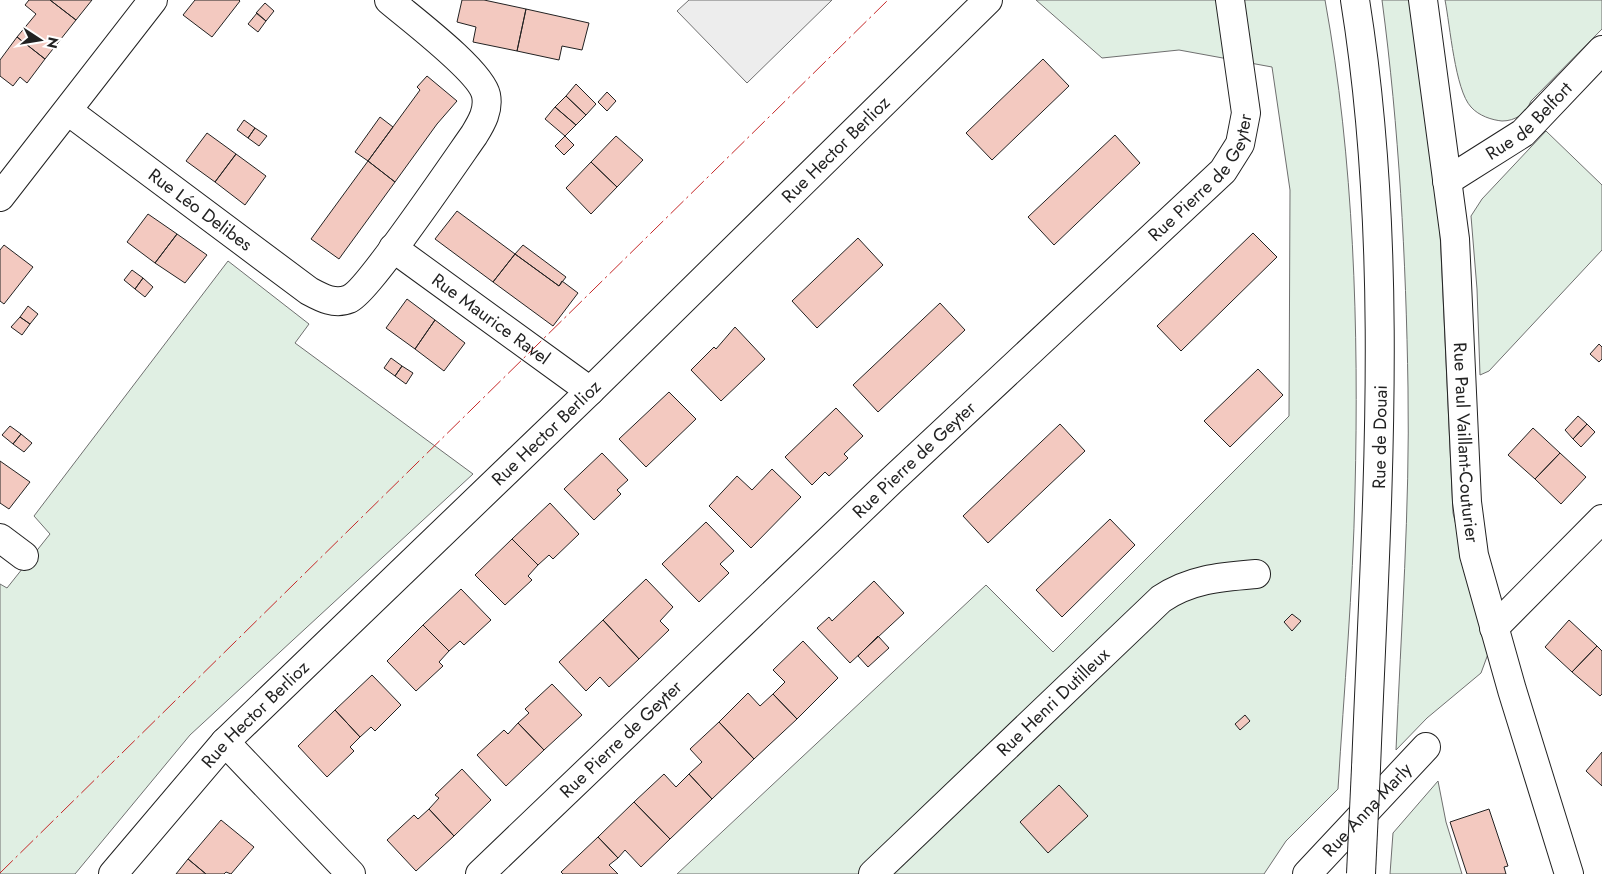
<svg xmlns="http://www.w3.org/2000/svg" width="1602" height="874" font-family="Jost,sans-serif">
	<rect width="100%" height="100%" fill="#fff"/>
	<!-- green -->
	<path fill="#e0efe3" stroke="#6f6f6f" d="M 1036,0 L 1325,0 C 1354,159 1359,330 1355,491 C 1353,590 1344,690 1338,789 L 1286,841 L 1264,874 L 677,874 L 986,585 L 1053,652 L 1289,416 L 1290,190 L 1272,67 L 1179,50 L 1102,58 Z
		M 1382,0 L 1411,0 L 1439,210 L 1453,513 L 1488,654 L 1481,673 L 1427,718 L 1396,750 C 1401,629 1410,508 1408,388 C 1406,258 1399,128 1382,0 Z
		M 1445,0 L 1602,0 L 1602,29 L 1531,101 C 1526,113 1516,121 1502,121 C 1492,120 1479,116 1471,107 C 1455,90 1450,25 1445,0 Z
		M 1546,131 L 1602,185 L 1602,250 L 1489,371 L 1480,375 L 1477,289 L 1471,216 L 1482,199 Z
		M 228,261 L 309,324 L 295,343 L 473,474 L 190,735 L 75,874 L 0,874 L 0,584 L 7,588 L 50,534 L 34,516 Z
		M 1438,781 L 1446,822 L 1462,874 L 1390,874 L 1393,833 Z"/>
	<!-- parking -->
	<path fill="#ededed" stroke="#6f6f6f" d="M 689,0 L 832,0 L 747,83 L 677,11 Z"/>
	<!-- building -->
	<path fill="#f3c9c0" stroke="#222" d="M 29,0 L 50,0 L 76,20 L 45,59 L 17,37 L 36,14 L 25,5 Z
		M 50,0 L 92,0 L 76,20 Z
		M 195,0 L 239,0 L 240,1 L 212,37 L 183,15 Z
		M 462,0 L 484,0 L 526,9 L 517,51 L 473,42 L 476,27 L 457,22 Z
		M 265,3 L 274,11 L 266,21 L 256,13 Z
		M 526,9 L 589,23 L 582,50 L 562,46 L 559,60 L 517,51 Z
		M 257,13 L 266,21 L 258,32 L 248,24 Z
		M 17,37 L 45,59 L 27,83 L 20,77 L 13,86 L 0,76 L 0,60 Z
		M 1043,59 L 1069,86 L 992,160 L 966,133 Z
		M 427,76 L 457,101 L 437,124 L 395,182 L 368,161 L 420,90 L 417,87 Z
		M 576,84 L 596,104 L 586,115 L 566,96 Z
		M 607,92 L 616,101 L 607,111 L 598,102 Z
		M 566,96 L 586,115 L 576,125 L 555,107 Z
		M 555,107 L 576,125 L 565,136 L 545,119 Z
		M 380,117 L 393,127 L 368,161 L 355,152 Z
		M 244,120 L 255,128 L 248,138 L 237,130 Z
		M 255,128 L 267,136 L 259,146 L 248,138 Z
		M 207,133 L 236,154 L 215,182 L 186,161 Z
		M 1115,135 L 1140,163 L 1054,245 L 1028,217 Z
		M 565,136 L 574,145 L 564,155 L 555,146 Z
		M 616,136 L 643,160 L 617,187 L 591,162 Z
		M 236,154 L 266,176 L 245,205 L 215,182 Z
		M 368,161 L 395,182 L 339,259 L 311,239 Z
		M 591,162 L 617,187 L 591,214 L 566,188 Z
		M 457,211 L 515,254 L 493,282 L 435,239 Z
		M 148,214 L 177,234 L 155,263 L 127,242 Z
		M 1253,233 L 1277,257 L 1181,351 L 1157,326 Z
		M 177,234 L 207,255 L 185,283 L 155,263 Z
		M 858,238 L 883,265 L 817,328 L 792,301 Z
		M 4,245 L 33,267 L 4,304 L 0,301 L 0,250 Z
		M 523,245 L 566,277 L 559,286 L 515,254 Z
		M 515,254 L 559,286 L 562,281 L 578,293 L 553,326 L 493,282 Z
		M 132,270 L 143,278 L 135,289 L 124,280 Z
		M 143,278 L 153,287 L 145,297 L 135,289 Z
		M 407,299 L 435,320 L 415,349 L 386,328 Z
		M 940,303 L 965,330 L 878,412 L 853,385 Z
		M 28,306 L 38,314 L 30,324 L 20,317 Z
		M 20,317 L 30,324 L 22,335 L 11,327 Z
		M 435,320 L 465,343 L 444,371 L 415,349 Z
		M 735,327 L 765,359 L 721,401 L 691,370 L 714,347 L 716,349 Z
		M 1599,344 L 1602,347 L 1602,359 L 1599,362 L 1590,354 Z
		M 391,358 L 402,366 L 395,376 L 384,368 Z
		M 402,366 L 413,373 L 406,384 L 395,376 Z
		M 1258,369 L 1283,395 L 1230,447 L 1204,421 Z
		M 669,392 L 696,419 L 646,467 L 619,439 Z
		M 836,408 L 863,436 L 844,454 L 848,458 L 829,476 L 825,472 L 812,485 L 785,457 Z
		M 1578,416 L 1587,424 L 1573,439 L 1565,430 Z
		M 1060,424 L 1085,451 L 988,543 L 963,516 Z
		M 1587,424 L 1595,432 L 1581,447 L 1573,439 Z
		M 10,426 L 21,434 L 13,444 L 2,435 Z
		M 1533,428 L 1560,453 L 1535,479 L 1508,455 Z
		M 21,434 L 32,443 L 24,452 L 13,444 Z
		M 602,453 L 628,480 L 617,490 L 621,494 L 594,520 L 564,489 Z
		M 1560,453 L 1586,477 L 1561,504 L 1535,479 Z
		M 0,461 L 30,482 L 9,509 L 0,503 Z
		M 772,469 L 801,497 L 751,548 L 709,506 L 737,476 L 752,490 Z
		M 550,503 L 579,534 L 553,559 L 549,555 L 538,565 L 512,539 Z
		M 1110,519 L 1135,545 L 1062,617 L 1036,590 Z
		M 706,522 L 734,551 L 720,564 L 729,573 L 699,602 L 662,564 Z
		M 512,539 L 538,565 L 528,576 L 532,580 L 505,605 L 475,575 Z
		M 646,579 L 673,607 L 660,621 L 669,630 L 639,659 L 603,620 Z
		M 874,581 L 904,613 L 850,663 L 817,628 L 829,617 L 832,621 Z
		M 461,589 L 491,620 L 464,645 L 460,641 L 449,651 L 423,625 Z
		M 1292,614 L 1301,621 L 1292,631 L 1284,622 Z
		M 603,620 L 639,659 L 609,687 L 600,677 L 586,691 L 559,662 Z
		M 1569,620 L 1597,646 L 1572,672 L 1545,647 Z
		M 423,625 L 449,651 L 439,662 L 443,666 L 416,691 L 387,661 Z
		M 878,636 L 889,648 L 868,667 L 858,656 Z
		M 803,641 L 838,678 L 797,719 L 773,694 L 785,682 L 773,670 Z
		M 1597,646 L 1602,651 L 1602,694 L 1600,696 L 1572,672 Z
		M 372,675 L 401,705 L 375,731 L 371,727 L 360,737 L 335,710 Z
		M 552,684 L 582,715 L 544,750 L 518,723 L 529,713 L 525,709 Z
		M 748,693 L 760,706 L 773,694 L 797,719 L 754,759 L 719,722 Z
		M 335,710 L 360,737 L 350,747 L 354,751 L 327,777 L 298,746 Z
		M 1245,715 L 1250,721 L 1240,730 L 1235,724 Z
		M 719,722 L 754,759 L 712,799 L 689,774 L 702,762 L 690,749 Z
		M 518,723 L 544,750 L 506,786 L 477,755 L 504,730 L 508,734 Z
		M 1602,752 L 1602,786 L 1586,771 Z
		M 462,769 L 491,800 L 454,836 L 429,809 L 439,798 L 435,795 Z
		M 664,774 L 676,787 L 689,774 L 712,799 L 670,839 L 634,802 Z
		M 1059,785 L 1088,816 L 1048,853 L 1020,822 Z
		M 634,802 L 670,839 L 641,867 L 625,850 L 618,858 L 598,837 Z
		M 429,809 L 454,836 L 416,871 L 387,840 L 414,815 L 418,819 Z
		M 1489,809 L 1508,866 L 1504,867 L 1506,874 L 1467,874 L 1450,822 Z
		M 221,820 L 254,847 L 231,874 L 226,872 L 224,874 L 206,874 L 188,859 Z
		M 598,837 L 618,858 L 609,865 L 618,874 L 563,874 L 561,872 Z
		M 188,859 L 206,874 L 176,874 Z"/>
	<g fill="none" stroke-linecap="round" stroke-linejoin="round">
		<defs>
			<g id="street">
				<path id="s1" d="M 1423,0 L 1455,239 L 1467,502 L 1474,555 L 1512,690 L 1569,874"/>
				<path id="s2" d="M 68,111 L 309,291 C 322,298 335,305 349,299 C 367,292 457,159 474,135 C 482,122 489,110 486,95 C 481,71 410,18 389,0"/>
				<path id="s3" d="M 1447,181 L 1523,133 L 1602,50"/>
				<path d="M 0,197 L 153,0"/>
				<path id="s4" d="M 393,248 L 590,391"/>
				<path d="M 0,538 L 24,556"/>
				<path d="M 1494,628 L 1602,519"/>
				<path d="M 225,742 L 351,874"/>
				<path id="s5" d="M 113,874 L 225,742 L 590,391 L 988,0"/>
				<path id="s6" d="M 480,874 L 891,481 L 1223,171 L 1240,144 L 1246,113 L 1230,0"/>
				<path id="s7" d="M 873,874 L 1161,599 C 1191,579 1221,577 1256,574"/>
				<path id="s8" d="M 1307,874 L 1426,747"/>
			</g>
			<path id="secondary" d="M 1355,0 C 1396,255 1376,512 1366,768"/>
		</defs>
		<!-- street casing -->
		<use href="#street" stroke="#222" stroke-width="30"/>
		<!-- secondary casing -->
		<use href="#secondary" stroke="#222" stroke-width="30"/>
		<!-- street -->
		<use href="#street" stroke="#fff" stroke-width="28"/>
		<!-- secondary -->
		<use href="#secondary" stroke="#fff" stroke-width="28"/>
		<defs>
			<path id="secondary-bridge" d="M 1361,874 L 1366,768"/>
		</defs>
		<!-- secondary-bridge casing -->
		<use href="#secondary-bridge" stroke="#222" stroke-width="30" stroke-linecap="butt"/>
		<!-- secondary-bridge -->
		<use href="#secondary-bridge" stroke="#fff" stroke-width="28"/>
		<!-- power -->
		<path stroke="#c62828" stroke-width="1" stroke-dasharray="18 4 2.5 4" stroke-linecap="butt" d="M 0,873 L 888,0"/>
	</g>
	<g text-anchor="middle" dominant-baseline="central" stroke-width="4" stroke-linejoin="round" paint-order="stroke">
		<!-- street labels -->
		<g font-size="18" fill="#222" stroke="#fff">
			<text stroke="none"><textPath href="#s3" startOffset="102">Rue de Belfort</textPath></text>
			<text stroke="none"><textPath href="#s5" startOffset="1024">Rue Hector Berlioz</textPath></text>
			<text stroke="none"><textPath href="#s6" startOffset="1005">Rue Pierre de Geyter</textPath></text>
			<text stroke="none"><textPath href="#s2" startOffset="165">Rue Léo Delibes</textPath></text>
			<text stroke="none"><textPath href="#s4" startOffset="121">Rue Maurice Ravel</textPath></text>
			<text stroke="none"><textPath href="#s5" startOffset="619">Rue Hector Berlioz</textPath></text>
			<text transform="translate(1380 437) rotate(-89)">Rue de Douai</text>
			<text stroke="none"><textPath href="#s1" startOffset="445">Rue Paul Vaillant-Couturier</textPath></text>
			<text stroke="none"><textPath href="#s6" startOffset="600">Rue Pierre de Geyter</textPath></text>
			<text stroke="none"><textPath href="#s7" startOffset="249">Rue Henri Dutilleux</textPath></text>
			<text stroke="none"><textPath href="#s5" startOffset="214">Rue Hector Berlioz</textPath></text>
			<text stroke="none"><textPath href="#s6" startOffset="195">Rue Pierre de Geyter</textPath></text>
			<text stroke="none"><textPath href="#s8" startOffset="88">Rue Anna Marly</textPath></text>
		</g>
	</g>
	<!-- north arrow -->
	<g transform="translate(40 40) rotate(102)" stroke="#ffffff" stroke-width="4" paint-order="stroke">
	<path d="M0-4L9 19L0 12L-9 19Z" fill="#222222"/>
	<text y="-8" font-size="14" font-weight="bold" text-anchor="middle" fill="#222222">N</text>
	</g>
</svg>
